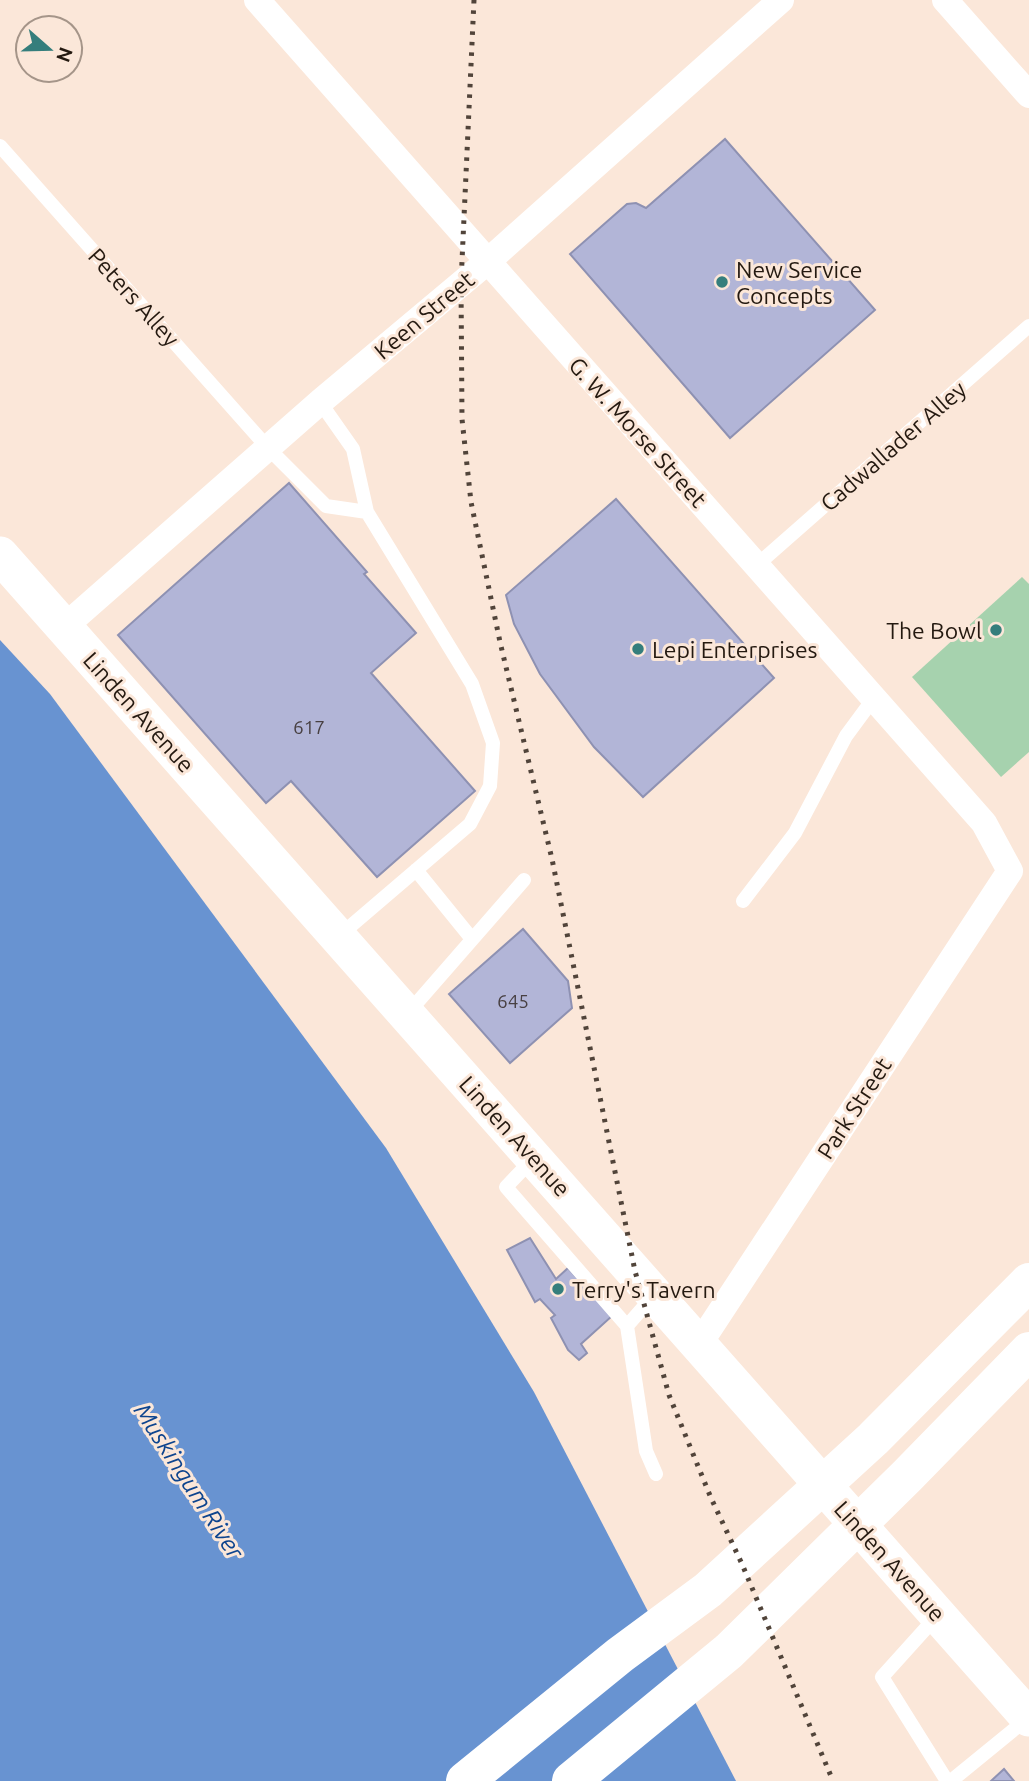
<svg xmlns="http://www.w3.org/2000/svg" width="1029" height="1781" font-family="Ubuntu,sans-serif">
	<rect width="100%" height="100%" fill="#fbe7d9"/>
	<!-- green -->
	<path fill="#a6d2ae" d="M 1022,577 L 1029,584 L 1029,752 L 1001,777 L 912,677 Z"/>
	<!-- water -->
	<path fill="#6893d1" d="M 0,640 L 50,694 L 386,1148 L 534,1392 L 736,1781 L 0,1781 Z"/>
	<!-- building -->
	<path fill="#b2b5d7" stroke="#8e91b2" stroke-width="2" d="M 725,139 L 875,310 L 730,438 L 570,254 L 627,204 L 636,203 L 646,208 Z
		M 289,483 L 367,572 L 364,574 L 416,633 L 371,673 L 475,791 L 377,877 L 291,781 L 266,803 L 118,635 Z
		M 616,499 L 774,678 L 643,797 L 594,747 L 540,674 L 514,624 L 506,595 Z
		M 523,929 L 568,981 L 572,1008 L 510,1063 L 449,994 Z
		M 530,1238 L 556,1279 L 568,1268 L 612,1316 L 581,1344 L 587,1353 L 579,1360 L 568,1350 L 551,1318 L 555,1315 L 540,1299 L 535,1302 L 507,1250 Z
		M 1004,1769 L 1014,1781 L 991,1781 Z"/>
	<g fill="none" stroke-linecap="round" stroke-linejoin="round">
		<!-- lane -->
		<path stroke="#fff" stroke-width="14" d="M 0,146 L 268,448 L 326,506 L 367,512
			M 320,402 L 353,449 L 367,512 L 472,684 L 493,743 L 490,786 L 470,824 L 339,936
			M 757,565 L 1029,326
			M 416,870 L 472,939
			M 743,901 L 795,833 L 846,736 L 874,698
			M 408,1013 L 524,880
			M 533,1159 L 506,1187 L 627,1326 L 646,1451 L 656,1474
			M 627,1326 L 654,1295
			M 937,1616 L 882,1677 L 947,1781
			M 951,1781 L 1028,1718"/>
		<!-- street -->
		<path stroke="#fff" stroke-width="26" d="M 257,0 L 984,823 L 1010,871 L 698,1346
			M 945,0 L 1029,95
			M 64,627 L 320,402 L 487,262 L 781,0"/>
		<!-- secondary -->
		<path stroke="#fff" stroke-width="37" d="M 0,555 L 1029,1718"/>
		<!-- highway -->
		<path stroke="#fff" stroke-width="38" d="M 465,1781 L 620,1655 L 708,1590 L 873,1439 L 1029,1282
			M 571,1781 L 729,1651 L 907,1476 L 1029,1351"/>
		<!-- rail -->
		<path stroke="#51443a" stroke-width="5" stroke-dasharray="3.5 7" stroke-linecap="butt" d="M 474,0 L 461,283 L 462,419 L 471,502 L 500,642 L 552,859 L 635,1271 L 669,1395 L 711,1498 L 742,1564 L 833,1781"/>
	</g>
	<!-- markers -->
	<g fill="#357e7c" stroke="#fbe7d9" stroke-width="2.5">
		<circle cx="722" cy="282" r="7"/>
		<circle cx="996" cy="630" r="7"/>
		<circle cx="638" cy="649" r="7"/>
		<circle cx="558" cy="1289" r="7"/>
	</g>
	<g text-anchor="middle" dominant-baseline="central" stroke-width="6" stroke-linejoin="round" paint-order="stroke">
		<!-- number labels -->
		<g font-size="19" fill="#484042">
			<text x="309" y="727">617</text>
			<text x="513" y="1001">645</text>
		</g>
		<!-- poi labels -->
		<g font-size="23" fill="#241910" stroke="#fbe7d9" text-anchor="start">
			<text x="736" y="269">New Service<tspan x="736" dy="26">Concepts</tspan></text>
			<text x="982" y="630" text-anchor="end">The Bowl</text>
			<text x="652" y="649">Lepi Enterprises</text>
			<text x="572" y="1289">Terry's Tavern</text>
		</g>
		<!-- street labels -->
		<g font-size="23" fill="#241910" stroke="#fbe7d9">
			<text transform="translate(134 297) rotate(48)">Peters Alley</text>
			<text transform="translate(424 315) rotate(-40)">Keen Street</text>
			<text transform="translate(638 432) rotate(48)">G. W. Morse Street</text>
			<text transform="translate(893 446) rotate(-41)">Cadwallader Alley</text>
			<text transform="translate(139 712) rotate(48)">Linden Avenue</text>
			<text transform="translate(854 1108) rotate(-57)">Park Street</text>
			<text transform="translate(515 1136) rotate(48)">Linden Avenue</text>
			<text transform="translate(890 1561) rotate(48)">Linden Avenue</text>
		</g>
		<!-- water labels -->
		<g font-size="24" font-style="italic" fill="#0d448e" stroke="#fbe7d9">
			<text transform="translate(189 1481) rotate(57)">Muskingum River</text>
		</g>
	</g>
	<!-- north arrow -->
	<g transform="translate(49 49) rotate(110)"><circle r="33" fill="#fbe7d9" stroke="#a59589" stroke-width="2"/>
	<path d="M0-5L12 26L0 18L-12 26Z" fill="#357e7c"/>
	<text y="-10" font-size="19" font-weight="bold" text-anchor="middle" fill="#241910">N</text>
	</g>
</svg>
